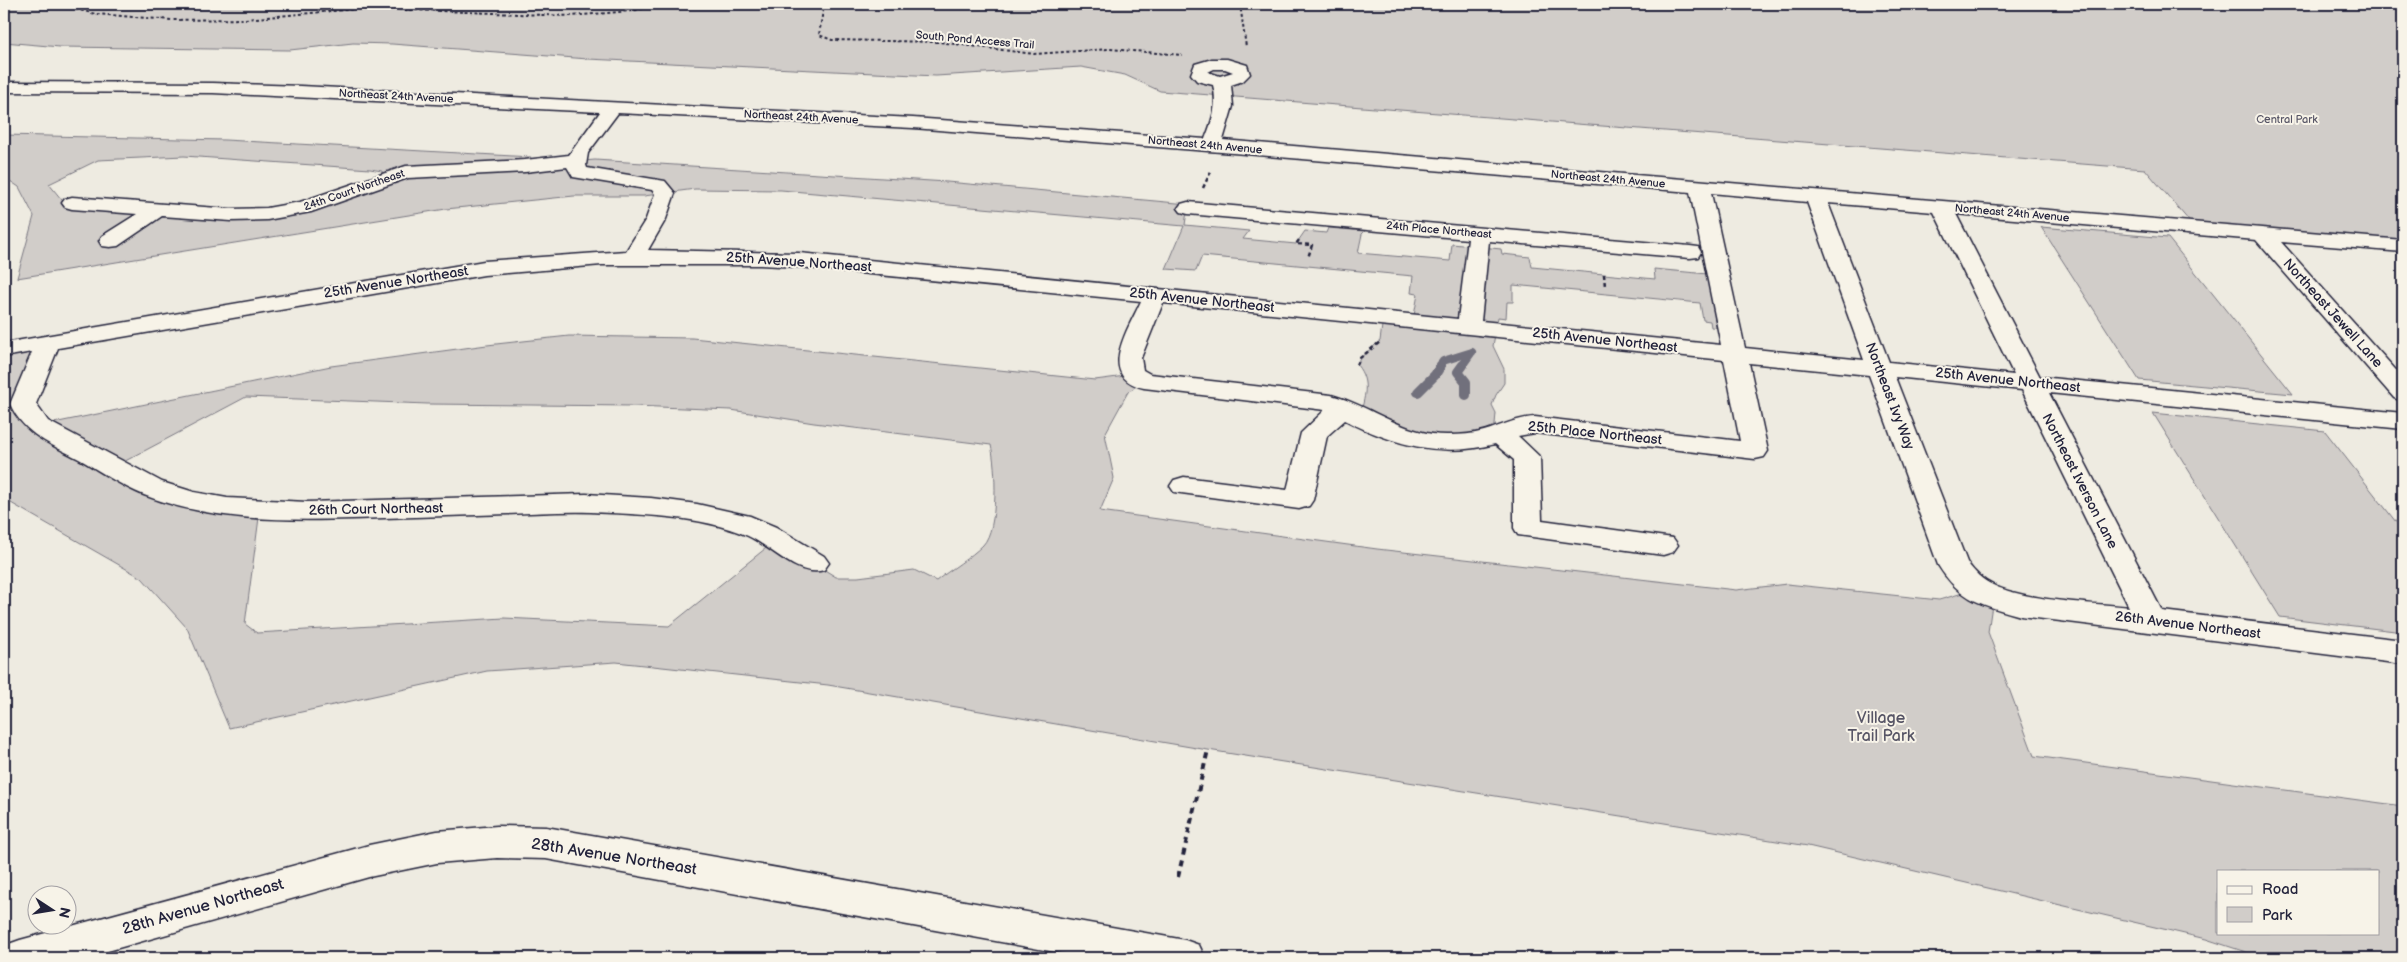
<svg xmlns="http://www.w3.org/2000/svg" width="2407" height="962" font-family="'Balsamiq Sans',sans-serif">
	<rect width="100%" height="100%" fill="#eeebe1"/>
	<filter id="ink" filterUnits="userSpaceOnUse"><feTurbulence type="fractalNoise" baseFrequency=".02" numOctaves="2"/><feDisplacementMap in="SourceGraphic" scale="10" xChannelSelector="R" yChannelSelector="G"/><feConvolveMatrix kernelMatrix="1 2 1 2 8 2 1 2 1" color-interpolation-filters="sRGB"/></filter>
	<g filter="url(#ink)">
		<!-- green -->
		<path fill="#d1cdc9" stroke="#7a7882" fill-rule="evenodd" d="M 4,4 L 2403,4 L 2403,246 L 2195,228 L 2145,169 L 1160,91 L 1125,75 L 1081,67 L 936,76 L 588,59 L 392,44 L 353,43 L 290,50 L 60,47 L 4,42 Z
			M 4,135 L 225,140 L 531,157 L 525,166 L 595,160 L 947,182 L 1188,204 L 1185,225 L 1249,231 L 1243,239 L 1296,244 L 1305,231 L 1326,233 L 1328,228 L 1365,231 L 1362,234 L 1358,253 L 1450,261 L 1452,244 L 1501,249 L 1502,254 L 1530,257 L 1532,267 L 1655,279 L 1654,269 L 1718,275 L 1730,329 L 1711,327 L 1710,321 L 1703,320 L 1700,303 L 1513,285 L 1513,302 L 1507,302 L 1506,318 L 1498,317 L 1493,346 L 1504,369 L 1504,383 L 1496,395 L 1492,405 L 1496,413 L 1494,436 L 1446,443 L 1360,417 C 1364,397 1371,383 1357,365 L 1360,358 L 1380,341 L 1383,318 L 1413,321 L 1418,294 L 1411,293 L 1413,276 L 1202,256 L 1196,271 L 1166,269 L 1184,226 L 781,190 L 695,189 L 644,196 L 574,196 L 446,209 L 17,278 L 34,216 L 19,187 L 4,177 ZM 184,156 L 370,169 L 382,171 L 382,179 L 267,214 L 66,205 L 49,184 L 98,160 Z
			M 2041,227 L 2168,238 L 2293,394 L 2139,380 Z
			M 569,336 L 692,338 L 1095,380 L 1133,375 L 1144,381 L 1128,392 L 1105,434 L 1114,478 L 1100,511 L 1377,549 L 1736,590 L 1787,584 L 1939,600 L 1973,590 L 1993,598 L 1988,632 L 2034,756 L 2403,806 L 2403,958 L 2264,958 L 2206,939 L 1808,846 L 1208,750 L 828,685 L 616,662 L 487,671 L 229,728 L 187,628 L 142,578 L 4,499 L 4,350 L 49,341 L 23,403 L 39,426 L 331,366 L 487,345 ZM 246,397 L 428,404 L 635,406 L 731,410 L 814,423 L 991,445 C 996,467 999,528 983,545 C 970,558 951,569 936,581 L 914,570 L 858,577 L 836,577 L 776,540 L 669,626 L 504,618 L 257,633 L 245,624 L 260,510 L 152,488 L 114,467 ZM 2218,871 L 2378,871 L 2378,933 L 2218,933 Z
			M 2153,413 L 2325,431 L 2403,531 L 2403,632 L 2280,617 Z"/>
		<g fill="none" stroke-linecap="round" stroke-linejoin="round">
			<!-- stream-far1 -->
			<path stroke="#716f7b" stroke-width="8" d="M 1440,366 L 1443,361 L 1472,352
				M 1462,366 L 1472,352"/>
			<!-- stream -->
			<path stroke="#716f7b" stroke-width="10" d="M 1463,365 L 1458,372 L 1466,382 L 1466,395
				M 1418,392 L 1435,375 L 1441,365"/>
			<defs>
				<path id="minor" d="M 1212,59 L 1227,59 L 1247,65 L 1250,74 L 1243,81 L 1231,85 L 1233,106 L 1223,140 L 2403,240 L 2403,252 L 2281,242 L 2403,378 L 2403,401 L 2394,398 L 2256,240 L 1956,214 L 2040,377 L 2403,413 L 2403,429 L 2049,393 L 2162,611 L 2403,640 L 2403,664 L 2021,616 C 1983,605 1960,601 1938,565 L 1869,375 L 1749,363 L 1768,451 L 1764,457 L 1755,459 L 1535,433 L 1518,436 L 1540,457 L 1542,520 L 1673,538 L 1678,545 L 1673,552 L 1663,555 L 1518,535 L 1514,528 L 1514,460 L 1495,444 C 1441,458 1393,445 1345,420 L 1327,436 L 1313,500 L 1309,506 L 1299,509 L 1174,492 L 1170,486 L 1174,480 L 1184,477 L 1287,490 L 1301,433 L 1325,410 L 1144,388 C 1096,377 1128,330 1141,301 L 799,267 L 760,265 L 602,265 L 484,275 L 58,348 L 36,404 L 48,421 L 162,482 L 194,492 L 227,498 L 307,502 L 586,494 L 651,498 L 697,504 L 750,516 L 776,527 L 824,556 L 829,563 L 824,570 C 798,578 772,547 748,536 C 700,515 643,515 591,512 C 563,511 536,513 508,514 C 457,516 405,517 353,519 C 282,521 210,521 144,495 C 121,486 100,471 79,459 C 51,444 24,435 10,404 L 32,352 L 4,357 L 4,343 L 484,261 L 626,251 L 646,219 L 655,194 L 652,190 L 573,177 L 567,167 L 525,172 L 408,178 L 311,212 L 267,220 L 231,221 L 162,216 L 118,246 L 110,247 L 102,246 L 99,241 L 102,236 L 137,214 L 72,209 L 65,207 L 62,203 L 65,199 L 72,197 L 231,209 L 267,208 L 300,202 L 406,166 L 525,160 L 569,155 L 600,112 L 213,93 L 4,92 L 4,82 L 213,83 L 301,86 L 913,118 L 1205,139 C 1212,122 1218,105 1213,85 L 1197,81 L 1191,74 L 1195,64 ZM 1214,69 L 1225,69 L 1233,72 L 1220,76 L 1208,72 ZM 618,113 L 913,128 L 1221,152 L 1690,192 L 1721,345 L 1481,321 L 1489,241 L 1690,258 L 1698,257 L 1701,252 L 1698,247 L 1690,246 L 1188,202 L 1181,204 L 1178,208 L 1181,212 L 1188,214 L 1468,239 L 1458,319 L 799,253 L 648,250 L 666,219 L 675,193 L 665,181 L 587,168 L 586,165 L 588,153 ZM 1711,193 L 1807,202 L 1864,360 L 1745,348 ZM 1828,203 L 1934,212 L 2014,375 L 1889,362 ZM 1163,303 L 1724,360 L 1740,441 L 1535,417 C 1516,418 1501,426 1484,431 C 1473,434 1460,435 1449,435 C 1404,436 1372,406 1331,395 L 1150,374 L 1143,370 L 1141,358 ZM 1895,377 L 2022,390 L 2129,607 C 2092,603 2025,601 1993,585 C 1982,580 1974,572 1967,562 Z
					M 497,826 L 546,827 L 1185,940 L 1199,945 L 1205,958 L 1088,958 L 546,859 L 497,858 L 437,863 L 369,877 L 83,958 L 4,958 L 6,945 L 20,940 L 369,845 L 437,831 Z"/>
			</defs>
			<!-- minor casing -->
			<use href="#minor" stroke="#22223b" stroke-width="3"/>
			<!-- path-far2 -->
			<path stroke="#22223b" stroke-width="2" stroke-dasharray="3 2.5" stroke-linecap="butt" d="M 54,4 L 96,14 L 172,20 L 244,19 L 365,8 L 570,16 L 631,11 L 665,4
				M 824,4 L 819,35 L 832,40 L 939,42 L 1034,54 L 1109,49 L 1182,55
				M 1240,4 L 1246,47
				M 2360,4 L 2403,8"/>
			<!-- path-far1 -->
			<path stroke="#22223b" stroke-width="2.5" stroke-dasharray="4 3" stroke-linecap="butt" d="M 1203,188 L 1212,169
				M 1299,240 L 1296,244 L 1312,245 L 1308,258
				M 1604,274 L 1605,287
				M 1357,365 L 1360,358 L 1380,342"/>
			<!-- path -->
			<path stroke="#22223b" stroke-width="4" stroke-dasharray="6 5" stroke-linecap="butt" d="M 1178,877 L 1208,750"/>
			<!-- minor -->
			<use href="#minor" fill="#f7f3e8" fill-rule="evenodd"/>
		</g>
	</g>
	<g text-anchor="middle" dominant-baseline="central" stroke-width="4" stroke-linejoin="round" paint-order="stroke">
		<!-- far-street labels -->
		<g font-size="11" fill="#22223b" stroke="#f7f3e8">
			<text transform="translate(975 40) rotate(5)">South Pond Access Trail</text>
			<text transform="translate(396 96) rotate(3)">Northeast 24th Avenue</text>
			<text transform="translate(801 117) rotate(3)">Northeast 24th Avenue</text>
			<text transform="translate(1205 145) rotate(5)">Northeast 24th Avenue</text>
			<text transform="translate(1608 179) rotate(5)">Northeast 24th Avenue</text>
			<text transform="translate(354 190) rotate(-19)">24th Court Northeast</text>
			<text transform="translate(2012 213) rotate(5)">Northeast 24th Avenue</text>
			<text transform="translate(1439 230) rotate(5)">24th Place Northeast</text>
		</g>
		<!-- far-park labels -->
		<g font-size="11" fill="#575566" stroke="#f7f3e8">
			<text x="2287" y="119">Central Park</text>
		</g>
		<!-- street labels -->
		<g font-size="14" fill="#22223b" stroke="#f7f3e8">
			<text transform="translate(799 262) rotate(4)">25th Avenue Northeast</text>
			<text transform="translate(396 282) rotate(-9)">25th Avenue Northeast</text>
			<text transform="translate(1202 300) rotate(6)">25th Avenue Northeast</text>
			<text transform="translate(2333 313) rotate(48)">Northeast Jewell Lane</text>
			<text transform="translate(1605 340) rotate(6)">25th Avenue Northeast</text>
			<text transform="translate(2008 380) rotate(6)">25th Avenue Northeast</text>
			<text transform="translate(1890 396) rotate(69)">Northeast Ivy Way</text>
			<text transform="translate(1595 433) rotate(6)">25th Place Northeast</text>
			<text transform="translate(2080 481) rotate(63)">Northeast Iverson Lane</text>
			<text transform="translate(376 509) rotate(-1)">26th Court Northeast</text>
			<text transform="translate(2188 625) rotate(7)">26th Avenue Northeast</text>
		</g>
		<!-- near-park labels -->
		<g font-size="16" fill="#575566" stroke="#f7f3e8">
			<text x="1881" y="718">Village<tspan x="1881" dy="18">Trail Park</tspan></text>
		</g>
		<!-- near-street labels -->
		<g font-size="16" fill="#22223b" stroke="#f7f3e8">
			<text transform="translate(614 857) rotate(9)">28th Avenue Northeast</text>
			<text transform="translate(203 907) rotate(-16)">28th Avenue Northeast</text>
		</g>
	</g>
	<!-- margin -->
	<rect width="2407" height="962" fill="none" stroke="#f7f3e8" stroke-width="20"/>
	<rect x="10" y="10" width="2387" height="942" fill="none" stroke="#22223b" stroke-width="2" filter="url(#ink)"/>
	<!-- legend -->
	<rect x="2217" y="870" width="162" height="65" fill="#f7f3e8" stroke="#a29fa3"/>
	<rect x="2227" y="886" width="25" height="8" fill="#f7f3e8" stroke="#a29fa3"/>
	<text x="2262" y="894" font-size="15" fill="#22223b">Road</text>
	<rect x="2227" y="907" width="25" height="15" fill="#d1cdc9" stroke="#a29fa3"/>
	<text x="2262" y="920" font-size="15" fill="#22223b">Park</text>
	<!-- north arrow -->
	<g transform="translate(52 910) rotate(102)"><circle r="24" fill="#f7f3e8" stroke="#a29fa3"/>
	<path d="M0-4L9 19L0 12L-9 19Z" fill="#22223b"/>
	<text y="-8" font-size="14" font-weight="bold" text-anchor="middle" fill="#22223b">N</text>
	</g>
</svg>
